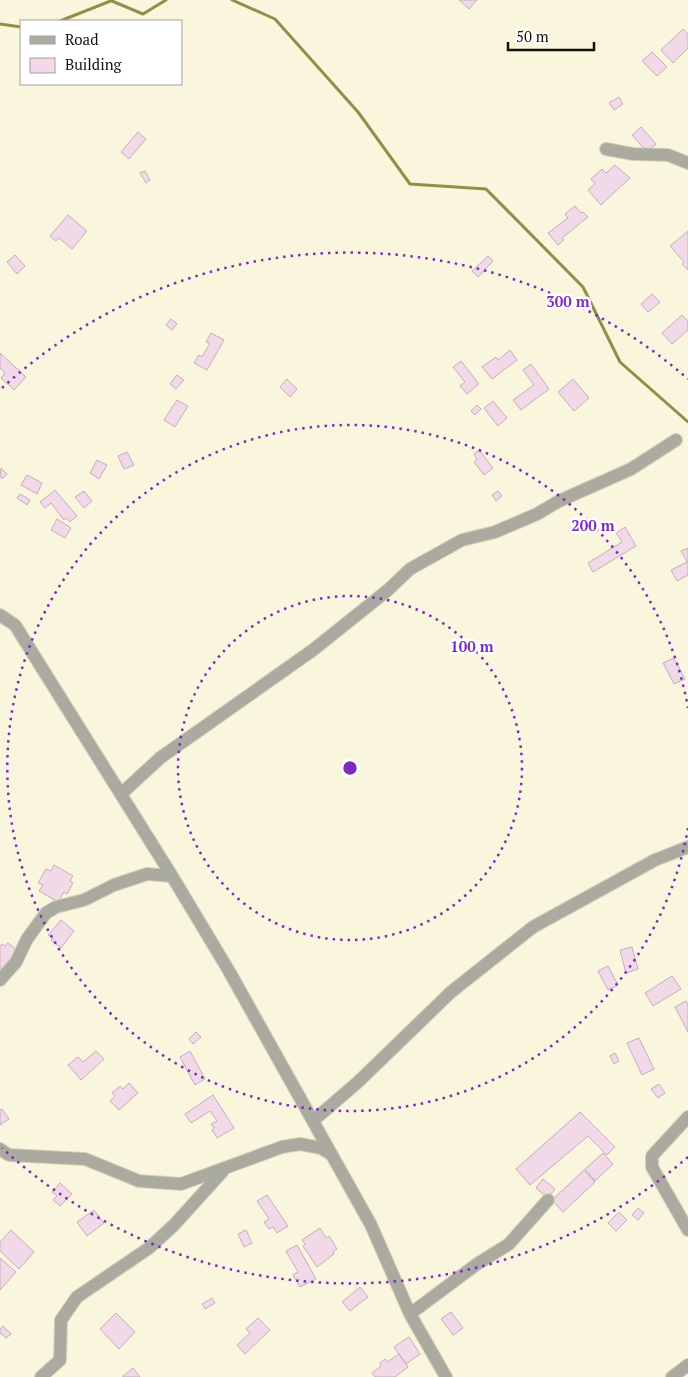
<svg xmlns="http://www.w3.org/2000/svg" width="688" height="1377" font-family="'PT Serif',serif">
	<rect width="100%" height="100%" fill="#faf6de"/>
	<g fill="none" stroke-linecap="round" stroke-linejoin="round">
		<!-- stream -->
		<path stroke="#968c4a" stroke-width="3" d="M 232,0 L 275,19 L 358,112 L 410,184 L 486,189 L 583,287 L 620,362 L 688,422
			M 112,1 L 143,14 L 166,0
			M 60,21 L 113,0
			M 0,24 L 21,27"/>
	</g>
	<!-- building -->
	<path fill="#f1d9e8" stroke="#c4adbc" d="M 459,0 L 477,0 L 469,9 Z
		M 683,29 L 688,34 L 688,48 L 673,63 L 661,50 Z
		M 652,52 L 667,67 L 657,76 L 642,61 Z
		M 619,97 L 623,104 L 614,110 L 609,103 Z
		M 641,127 L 656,144 L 647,152 L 632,135 Z
		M 138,132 L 146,139 L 129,159 L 121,152 Z
		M 615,165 L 630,178 L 601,205 L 588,190 L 595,184 L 591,179 L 602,169 L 606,173 Z
		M 145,171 L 150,180 L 146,183 L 140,173 Z
		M 575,206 L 581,213 L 583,212 L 588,217 L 562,238 L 564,240 L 558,245 L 548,233 L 568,218 L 565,214 Z
		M 68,215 L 87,231 L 72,249 L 59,238 L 56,241 L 50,236 Z
		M 688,231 L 688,270 L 682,264 L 684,262 L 670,246 Z
		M 15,255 L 25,266 L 17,274 L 7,262 Z
		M 488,256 L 493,261 L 478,277 L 472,271 Z
		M 652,294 L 660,302 L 648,312 L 641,304 Z
		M 682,315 L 688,321 L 688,330 L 672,344 L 662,333 Z
		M 171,319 L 177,324 L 172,330 L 166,325 Z
		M 211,333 L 224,340 L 207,370 L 194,363 L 199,355 L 202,357 L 210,343 L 206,342 Z
		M 510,350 L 517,360 L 492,379 L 482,367 L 496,357 L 498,360 Z
		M 0,353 L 26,377 L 14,390 L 1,378 L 5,373 L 0,368 Z
		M 461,361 L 479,384 L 467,394 L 460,386 L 465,382 L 453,367 Z
		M 531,364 L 549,389 L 521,410 L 513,400 L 534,385 L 523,370 Z
		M 177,375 L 184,380 L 176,389 L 170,384 Z
		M 287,379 L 297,389 L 290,397 L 280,387 Z
		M 573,379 L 589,398 L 574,411 L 558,392 Z
		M 177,400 L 188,406 L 175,427 L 164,420 Z
		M 493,401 L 507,418 L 498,426 L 484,408 Z
		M 477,405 L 481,409 L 475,415 L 471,411 Z
		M 479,450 L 493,468 L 484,475 L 474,462 L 477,459 L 474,454 Z
		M 127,452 L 134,465 L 124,469 L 118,456 Z
		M 97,460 L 107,465 L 99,479 L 90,473 Z
		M 1,468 L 7,474 L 2,479 L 0,476 Z
		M 27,475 L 42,483 L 37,494 L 21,485 Z
		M 55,490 L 77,516 L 70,522 L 66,518 L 64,520 L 51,503 L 45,508 L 40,502 Z
		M 84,491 L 92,501 L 84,508 L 75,497 Z
		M 498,491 L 502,496 L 496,501 L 492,495 Z
		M 20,494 L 30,500 L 27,505 L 17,498 Z
		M 57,519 L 71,528 L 65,538 L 51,530 Z
		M 625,527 L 636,546 L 593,572 L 588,563 L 622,542 L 616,533 Z
		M 688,548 L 688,575 L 677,581 L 671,570 L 687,562 L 681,551 Z
		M 674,658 L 685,679 L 674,684 L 663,663 Z
		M 54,865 L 73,876 L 70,881 L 73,883 L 67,894 L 64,892 L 58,902 L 39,891 L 43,885 L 38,883 L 46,869 L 51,871 Z
		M 61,920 L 74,931 L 61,948 L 51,940 L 53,938 L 48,935 Z
		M 8,943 L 19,952 L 0,974 L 0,946 L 2,944 L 5,946 Z
		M 632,947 L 638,969 L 626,973 L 620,950 Z
		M 608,966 L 618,985 L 608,990 L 598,971 Z
		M 672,976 L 681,989 L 653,1006 L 645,993 Z
		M 686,1001 L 688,1004 L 688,1032 L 675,1007 Z
		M 196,1032 L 201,1037 L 193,1044 L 189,1039 Z
		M 639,1038 L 654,1069 L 642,1075 L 627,1043 Z
		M 96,1051 L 104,1059 L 81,1080 L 68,1065 L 78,1057 L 83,1062 Z
		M 190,1051 L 205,1079 L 195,1085 L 180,1057 Z
		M 615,1053 L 619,1061 L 614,1064 L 610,1056 Z
		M 129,1083 L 138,1093 L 119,1110 L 110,1101 L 115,1096 L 112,1093 L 120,1086 L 123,1089 Z
		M 659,1084 L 665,1093 L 658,1098 L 651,1089 Z
		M 213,1095 L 234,1128 L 217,1138 L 212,1130 L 214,1128 L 211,1124 L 217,1121 L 210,1111 L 191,1123 L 185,1114 Z
		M 2,1109 L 9,1119 L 0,1125 L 0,1110 Z
		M 580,1112 L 615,1147 L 607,1155 L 588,1136 L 530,1185 L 516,1169 Z
		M 603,1153 L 613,1164 L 595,1181 L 585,1169 Z
		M 584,1170 L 595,1182 L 563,1212 L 552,1200 Z
		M 543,1179 L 555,1189 L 548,1198 L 536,1188 Z
		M 60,1183 L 72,1194 L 60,1206 L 53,1200 L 57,1196 L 52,1192 Z
		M 267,1195 L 288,1226 L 277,1233 L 273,1227 L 269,1229 L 264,1222 L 269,1219 L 257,1201 Z
		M 638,1208 L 644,1213 L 638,1220 L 632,1215 Z
		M 94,1210 L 104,1223 L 87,1236 L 77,1222 Z
		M 619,1212 L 627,1220 L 616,1231 L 608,1223 Z
		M 320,1228 L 326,1238 L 329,1236 L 337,1249 L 333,1252 L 334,1254 L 317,1267 L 303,1246 L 305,1244 L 302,1240 Z
		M 11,1230 L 34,1252 L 19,1269 L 0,1251 L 0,1242 Z
		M 246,1230 L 252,1243 L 244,1247 L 238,1234 Z
		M 297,1245 L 316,1279 L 300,1287 L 293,1275 L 298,1272 L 286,1251 Z
		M 0,1258 L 16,1272 L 0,1290 Z
		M 360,1287 L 368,1297 L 350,1311 L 342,1302 Z
		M 212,1298 L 215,1303 L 205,1309 L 202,1304 Z
		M 451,1312 L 463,1328 L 453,1335 L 441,1319 Z
		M 116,1313 L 135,1332 L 119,1349 L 100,1329 Z
		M 258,1318 L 270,1330 L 245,1354 L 237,1345 L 250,1333 L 246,1329 Z
		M 3,1326 L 11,1334 L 6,1338 L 0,1333 L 0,1329 Z
		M 409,1337 L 420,1354 L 406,1364 L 394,1347 Z
		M 399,1354 L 408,1367 L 395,1377 L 375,1377 L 372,1373 L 381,1366 L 380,1363 L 385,1359 L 387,1362 Z
		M 133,1368 L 140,1377 L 123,1377 L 123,1376 Z"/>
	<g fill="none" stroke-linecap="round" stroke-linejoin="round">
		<defs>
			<path id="street" d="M 606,149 L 633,154 L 668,155 L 688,163
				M 0,615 L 15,625 L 172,876 L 229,971 L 371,1225 L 410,1314 L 446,1377
				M 121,794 L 160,758 L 313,650 L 388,590 L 410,569 L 462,540 L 495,532 L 537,514 L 559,501 L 631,469 L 676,440
				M 0,980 L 16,962 L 27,939 L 46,913 L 56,907 L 84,900 L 114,885 L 147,874 L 172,876
				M 688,1117 L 652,1156 L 652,1167 L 688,1230
				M 314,1120 L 358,1082 L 451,992 L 533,927 L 655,860 L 688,847
				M 0,1149 L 9,1155 L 85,1159 L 139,1181 L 181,1184 L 282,1147 L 300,1144 L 321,1148 L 332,1155
				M 410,1314 L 477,1264 L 509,1244 L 548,1200
				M 41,1377 L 60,1360 L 61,1320 L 77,1297 L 149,1248 L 174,1225 L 223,1171
				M 672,1377 L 688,1365"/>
		</defs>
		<!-- street casing -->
		<use href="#street" stroke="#d5d2bc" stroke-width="14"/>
		<!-- street -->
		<use href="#street" stroke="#abaaa0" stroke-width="12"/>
	</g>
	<!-- distance rings -->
	<g fill="none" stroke="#7b2cbf" stroke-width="2.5" stroke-dasharray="2.5 5">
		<circle cx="350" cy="768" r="172"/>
		<path d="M688 828A343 343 0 1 1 688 708"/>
		<path d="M688 1157A515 515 0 0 1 2 1148M2 388A515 515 0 0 1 688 379"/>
	</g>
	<circle cx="350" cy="768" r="8" fill="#7b2cbf" stroke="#fff" stroke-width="2.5"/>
	<g font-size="15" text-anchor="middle" font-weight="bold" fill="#7b2cbf" stroke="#fff" stroke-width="5" stroke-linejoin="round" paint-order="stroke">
		<text x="568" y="307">300 m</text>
		<text x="593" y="531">200 m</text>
		<text x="472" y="652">100 m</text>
	</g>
	<!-- legend -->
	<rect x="20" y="20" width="162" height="65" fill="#ffffff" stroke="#a1a09d"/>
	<rect x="30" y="36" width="25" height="8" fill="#abaaa0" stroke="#a1a09d"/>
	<text x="65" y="45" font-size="15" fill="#13120a">Road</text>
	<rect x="30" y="58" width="25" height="15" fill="#f1d9e8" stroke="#a1a09d"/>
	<text x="65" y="70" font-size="15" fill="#13120a">Building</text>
	<!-- scale -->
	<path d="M508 42v8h86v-8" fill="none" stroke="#13120a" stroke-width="2.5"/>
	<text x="516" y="42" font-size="15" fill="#13120a" stroke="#ffffff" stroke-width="4" paint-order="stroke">50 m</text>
</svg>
